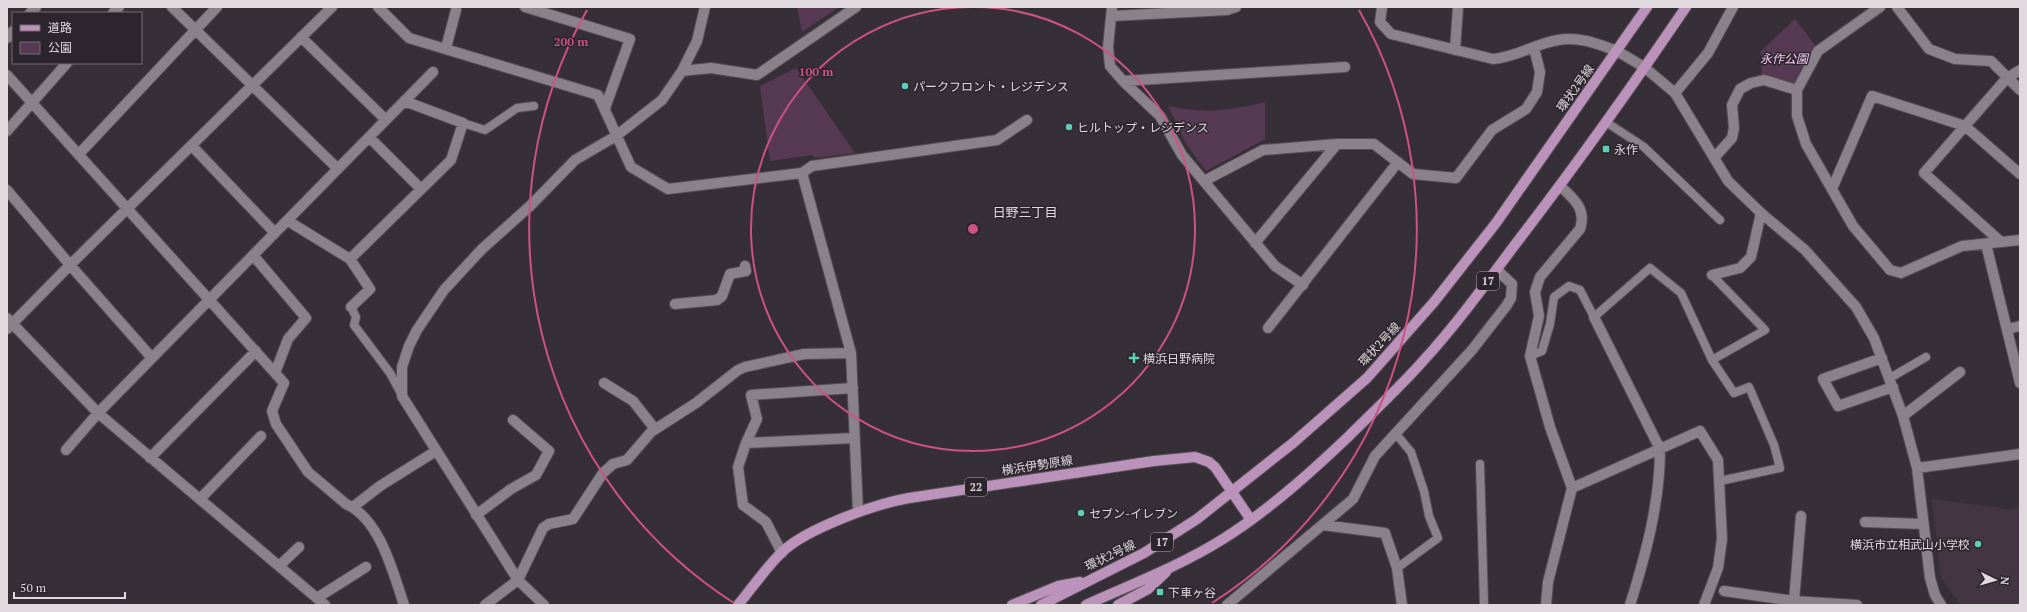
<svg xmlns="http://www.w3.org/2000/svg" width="2027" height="612" font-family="'PT Serif','Noto Sans JP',serif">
	<rect width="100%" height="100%" fill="#372f37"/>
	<!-- built -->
	<path fill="#433642" d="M 1932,499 L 2008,509 L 2020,507 L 2020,605 L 1961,605 L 1941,578 Z"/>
	<!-- green -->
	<path fill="#563a54" d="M 797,7 L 839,7 L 802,32 Z
		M 1795,19 L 1815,45 L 1794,83 L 1761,76 L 1762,60 L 1760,52 Z
		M 796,68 L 855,153 L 815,158 L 812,155 L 770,161 L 760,86 Z
		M 1265,102 L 1265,139 L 1206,171 L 1186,144 L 1168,106 C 1206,114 1228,111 1265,102 Z"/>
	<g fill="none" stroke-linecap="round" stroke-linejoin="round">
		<defs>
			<path id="service" d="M 1606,122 L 1644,147 L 1720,220
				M 463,123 L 485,130 L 517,108 L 534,106
				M 1712,275 L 1765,330 L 1712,360
				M 351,307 L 356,317 L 354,325 L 390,373 L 402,395
				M 1530,356 L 1542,351 L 1550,324 L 1554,297 L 1569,286 L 1580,290 L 1594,317 L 1650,268 L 1681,293 L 1712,360 L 1734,393 L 1749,387 L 1774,445 L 1780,468 L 1720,481
				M 1890,378 L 1926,357
				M 1396,434 L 1411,452 L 1424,491 L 1429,516 L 1438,538 L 1397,568
				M 1480,464 L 1484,605"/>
			<path id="pedestrian" d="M 802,173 L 812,166 L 997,140 L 1027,120
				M 675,304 L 717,300 L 722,296 L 730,274 L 746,271 L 745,266"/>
			<path id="minor" d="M 172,7 L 338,169
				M 378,7 L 409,38 L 598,95 L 631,167 L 668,189 L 802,173 L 851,353 L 858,512
				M 525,7 L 630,39 L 605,108
				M 1112,7 L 1108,47 L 1110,66 L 1123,81 L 1160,116 L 1182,155 L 1275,266 L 1303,285
				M 1382,7 L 1380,22 L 1391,34 L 1493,59 C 1516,57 1535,44 1558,40 C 1579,36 1598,44 1617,51
				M 1880,7 L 1818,51 L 1797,90 L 1797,116 L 1806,144 L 1853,226 L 1890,270 L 1901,273 L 1962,246 L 2020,240
				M 1897,7 L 1929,49 L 1955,59 L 1991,61 L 2020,90
				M 30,13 L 36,7
				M 113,13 L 119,7
				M 1112,16 L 1227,10 L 1236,7
				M 301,37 L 386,120
				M 7,38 L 13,31
				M 446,48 L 456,10
				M 1455,50 L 1458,7
				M 682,71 L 711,68 L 757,75 L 856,7
				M 7,75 L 284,383 L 272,411 L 276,424 L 308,472 L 346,504 C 380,519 393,572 404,605
				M 1123,81 L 1345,67
				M 7,131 L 67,63
				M 369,137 L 421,189
				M 192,146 L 275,233
				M 79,154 L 217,7
				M 1204,181 L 1263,150 L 1337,144 L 1374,144 L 1413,174 L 1456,178 L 1492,130 L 1526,109 L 1537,92 L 1540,72 L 1534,48
				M 1832,189 L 1872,96 L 1965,126 L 2020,174
				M 7,190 L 70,265 L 152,358
				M 288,221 L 350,259 L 370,289 L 351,307
				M 2001,242 L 1924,173 L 2006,79 L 2020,70
				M 1255,243 L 1337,144
				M 1986,244 L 2020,383
				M 253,255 L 306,318 L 288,339 L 275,373
				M 350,259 L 451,160 L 463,123 L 404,101
				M 1712,275 L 1740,268 L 1751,257 L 1761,213 L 1805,250 L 1856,307 L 1874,338 L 1903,416 L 1917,468 L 1930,578 L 1935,595 L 1941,605
				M 1594,317 L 1660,449 C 1660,502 1646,554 1630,605
				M 7,318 L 98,413 L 325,605
				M 1268,328 L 1398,162
				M 7,329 L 70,265 L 332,7
				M 2008,329 L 2020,326
				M 1882,358 L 1823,379 L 1838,406 L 1893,387
				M 604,383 L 633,401 L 655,429
				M 1903,416 L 1960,372
				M 746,443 L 855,438
				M 66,450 L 98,413 L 433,72
				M 150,458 L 256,351
				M 1917,468 L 2020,454
				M 1572,488 L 1700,431 L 1718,460 L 1722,539 L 1718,568 L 1704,605
				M 200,499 L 261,436
				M 353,507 L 380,486 L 436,451
				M 476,515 L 511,489 L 536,475 L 549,451 L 513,420
				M 1865,522 L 1923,524
				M 1323,525 L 1385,533 L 1397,568 L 1402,605
				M 782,553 L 766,522 L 743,505 L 738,467 L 746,443 L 757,419 L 751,395 L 853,388
				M 279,566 L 299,547
				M 1724,591 L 1794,601 L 1857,605
				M 317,598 L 366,567
				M 1794,601 L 1801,516
				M 485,605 L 518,580 L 543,528 L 549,524 L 573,519 L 603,473 L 613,464 L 627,460 L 651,432 L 696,403 L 738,370 L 745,367 L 804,354 L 851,353
				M 544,605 L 518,580 L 402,396 L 402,367 L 409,346 L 417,330 L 444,290 L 482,249 L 530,206 L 575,160 L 616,136 L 662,100 L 682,71 L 697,41 L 705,7
				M 1227,605 L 1353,499 L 1375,456 L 1472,350 L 1507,305 L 1511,298 L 1512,284 L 1497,270
				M 1546,605 L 1548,582 L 1572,488 L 1550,427 L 1530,356 L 1539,316 L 1535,292 L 1540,277 L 1580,229 C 1587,209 1573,198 1560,186"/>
			<path id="tertiary" d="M 1617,51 L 1644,67 L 1675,93 L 1728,181 L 1761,213
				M 1675,93 L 1708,53 L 1733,7
				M 1714,158 L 1732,138 L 1734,128 L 1732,105 L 1740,89 L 1751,83 L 1764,80 L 1797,90"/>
			<path id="primary" d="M 738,605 C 752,588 765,569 781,553 C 805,529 875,504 909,498 L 1154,461 L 1195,457 L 1209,462 L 1215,467 L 1251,520
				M 1012,605 L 1058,586 L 1080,582
				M 1041,605 L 1144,553 L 1197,519 L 1293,443 L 1367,378 L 1434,302 L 1496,223 L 1647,7
				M 1086,605 C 1132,584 1180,566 1223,539 C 1269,510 1310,473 1350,435 C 1374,411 1400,387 1423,361 C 1456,325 1485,285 1514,246 C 1574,168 1631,88 1686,7
				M 1118,605 L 1148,589 L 1166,572"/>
		</defs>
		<!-- service casing -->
		<use href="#service" stroke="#554e54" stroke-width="10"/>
		<!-- pedestrian casing -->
		<use href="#pedestrian" stroke="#554e54" stroke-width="12"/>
		<!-- minor casing -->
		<use href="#minor" stroke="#554e54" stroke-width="12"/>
		<!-- tertiary casing -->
		<use href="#tertiary" stroke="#554e54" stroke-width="12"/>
		<!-- primary casing -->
		<use href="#primary" stroke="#554e54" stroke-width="12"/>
		<!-- service -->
		<use href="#service" stroke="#8b818a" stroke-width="8"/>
		<!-- pedestrian -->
		<use href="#pedestrian" stroke="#8b818a" stroke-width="10"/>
		<!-- minor -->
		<use href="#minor" stroke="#8b818a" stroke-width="10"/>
		<!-- tertiary -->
		<use href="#tertiary" stroke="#8b818a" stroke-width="10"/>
		<!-- primary -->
		<use href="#primary" stroke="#bb92b9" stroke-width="10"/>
	</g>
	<!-- distance rings -->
	<g fill="none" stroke="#cb5283" stroke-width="2">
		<path d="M975 7A222 222 0 1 1 971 7"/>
		<path d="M734 603A444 444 0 0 1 587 10M1359 10A444 444 0 0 1 1212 603"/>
	</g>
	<!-- markers -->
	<g fill="#5eceb8" stroke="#2d252d" stroke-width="1.5">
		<circle cx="905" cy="86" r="4"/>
		<circle cx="1069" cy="127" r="4"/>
		<rect x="1602" y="145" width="8" height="8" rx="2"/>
		<path d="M1132 352h4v4h4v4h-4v4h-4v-4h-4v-4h4z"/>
		<circle cx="1081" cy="513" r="4"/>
		<circle cx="1978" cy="544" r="4"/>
		<rect x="1156" y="588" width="8" height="8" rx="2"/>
	</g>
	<g text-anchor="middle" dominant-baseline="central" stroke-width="3" stroke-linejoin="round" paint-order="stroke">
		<!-- shield labels -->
		<g fill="#2d252d" stroke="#aaa4aa" stroke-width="1">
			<rect x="1477" y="272" width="22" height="18" rx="3"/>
			<rect x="965" y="478" width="22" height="18" rx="3"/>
			<rect x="1151" y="533" width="22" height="18" rx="3"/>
		</g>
		<g font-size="11" font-weight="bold" fill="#e0dadf">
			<text x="1488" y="281">17</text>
			<text x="976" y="487">22</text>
			<text x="1162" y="542">17</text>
		</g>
		<!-- park labels -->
		<g font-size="12" font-style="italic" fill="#faccf6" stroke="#2d252d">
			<text x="1784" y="58">永作公園</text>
		</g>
		<!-- poi labels -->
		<g font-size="12" fill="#e0dadf" stroke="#2d252d" text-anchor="start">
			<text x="913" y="86">パークフロント・レジデンス</text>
			<text x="1077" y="127">ヒルトップ・レジデンス</text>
			<text x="1614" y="149">永作</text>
			<text x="1143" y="358">横浜日野病院</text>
			<text x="1089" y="513">セブン-イレブン</text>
			<text x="1970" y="544" text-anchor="end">横浜市立相武山小学校</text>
			<text x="1168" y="592">下車ヶ谷</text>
		</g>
		<!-- street labels -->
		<g font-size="12" fill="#e0dadf" stroke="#2d252d">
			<text transform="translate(1575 88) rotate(-55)">環状2号線</text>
			<text transform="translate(1379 344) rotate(-47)">環状2号線</text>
			<text transform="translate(1037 465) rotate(-9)">横浜伊勢原線</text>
			<text transform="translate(1110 555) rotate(-26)">環状2号線</text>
		</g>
		<!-- neighbourhood labels -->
		<g font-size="13" fill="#e0dadf" stroke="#2d252d">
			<text x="1025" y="212">日野三丁目</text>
		</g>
	</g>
	<circle cx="973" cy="229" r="6" fill="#cb5283" stroke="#2d252d" stroke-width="2"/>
	<g font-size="12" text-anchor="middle" font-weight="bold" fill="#cb5283" stroke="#2d252d" stroke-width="3" stroke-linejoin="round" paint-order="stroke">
		<text x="571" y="46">200 m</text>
		<text x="816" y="76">100 m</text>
	</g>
	<!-- border -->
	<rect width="2027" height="612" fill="none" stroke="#e0dadf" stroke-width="16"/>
	<!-- legend -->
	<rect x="12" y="12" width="130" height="52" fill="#2d252d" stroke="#756d74"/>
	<rect x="20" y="25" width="20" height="6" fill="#bb92b9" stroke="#756d74"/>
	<text x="48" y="32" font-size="12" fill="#e0dadf">道路</text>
	<rect x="20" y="42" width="20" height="12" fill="#563a54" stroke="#756d74"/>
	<text x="48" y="52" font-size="12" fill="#e0dadf">公園</text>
	<!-- north arrow -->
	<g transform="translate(1995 580) rotate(95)" stroke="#2d252d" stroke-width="3" paint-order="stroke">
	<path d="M0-3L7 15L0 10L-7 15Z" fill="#e0dadf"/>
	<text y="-6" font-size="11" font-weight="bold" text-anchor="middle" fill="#e0dadf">N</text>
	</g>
	<!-- scale -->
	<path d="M14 592v6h111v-6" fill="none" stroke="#e0dadf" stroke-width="2"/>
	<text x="20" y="592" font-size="12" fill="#e0dadf" stroke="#2d252d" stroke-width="3" paint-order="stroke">50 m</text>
</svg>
